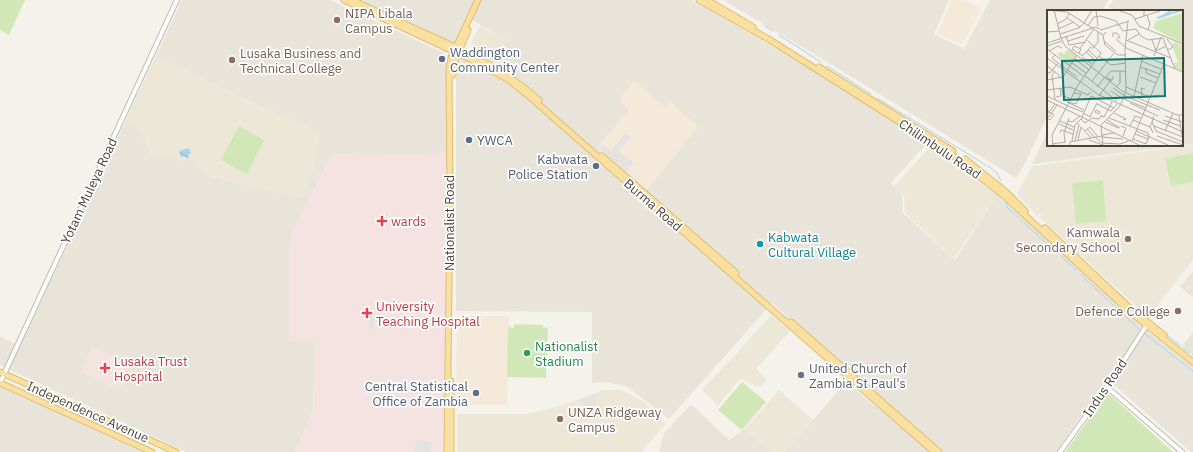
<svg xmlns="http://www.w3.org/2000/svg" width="1193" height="452" font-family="'IBM Plex Sans',sans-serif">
	<defs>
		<pattern id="water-waves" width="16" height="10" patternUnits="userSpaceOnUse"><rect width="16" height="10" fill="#acd3ee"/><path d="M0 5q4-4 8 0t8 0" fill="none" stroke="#8eadc2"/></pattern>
	</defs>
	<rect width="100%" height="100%" fill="#f5f2ec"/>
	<!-- residential -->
	<path fill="#e9e4da" d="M 182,0 L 330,0 L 444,53 L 446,57 L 447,153 L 332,154 L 293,231 L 289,254 L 289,341 L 315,341 L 313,411 L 295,452 L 186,452 L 0,365 L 0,336 L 20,347 Z
		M 362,0 L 692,0 L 787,55 L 928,142 L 891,183 L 902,194 L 903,213 L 955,260 L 997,195 L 1150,333 L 1193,366 L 1193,452 L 1191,452 L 1107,379 L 1056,452 L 942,452 L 772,303 L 669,419 L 628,387 L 607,382 L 592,383 L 592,312 L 456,311 L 456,60 L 462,48 L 493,64 L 506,40 L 469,18 L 456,44 Z
		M 723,0 L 949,0 L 934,34 L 964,49 L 990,0 L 1108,0 L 1102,11 L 1048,11 L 1048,115 L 1024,165 L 1016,178 L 824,60 Z
		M 1113,0 L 1193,0 L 1193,144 L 1032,164 L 1048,130 L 1048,145 L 1182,145 L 1182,11 L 1112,11 L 1113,9 L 1109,7 Z
		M 1193,271 L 1193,297 L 1180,287 Z
		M 1193,332 L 1193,355 L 1182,346 Z
		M 846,382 L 895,422 L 930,452 L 785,452 Z
		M 0,386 L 76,421 L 143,452 L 0,452 Z
		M 691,404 L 729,440 L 745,429 L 772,452 L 659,452 L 664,433 Z"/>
	<!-- commercial -->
	<path fill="#f5e9d9" d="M 952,0 L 964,0 L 982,9 L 962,44 L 937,34 Z
		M 634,81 L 665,107 L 670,102 L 698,127 L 646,191 L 597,147 L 629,110 L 619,100 Z
		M 457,316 L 509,316 L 507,405 L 458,405 L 456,402 Z"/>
	<!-- education -->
	<path fill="#ede7d7" d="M 480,26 L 506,40 L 493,63 L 479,56 L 471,42 Z
		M 157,57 L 320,133 L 314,170 L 302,198 L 240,185 L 206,175 L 192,158 L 177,162 L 176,157 L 151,156 L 139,128 L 127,121 Z
		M 1193,145 L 1193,260 L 1150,315 L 1146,315 L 1039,217 L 1041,215 L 1040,213 L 1037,216 L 1017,194 L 1032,166 Z
		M 931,146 L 998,194 L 954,258 L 905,213 L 904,195 L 894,186 Z
		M 771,315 L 790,331 L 756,369 L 767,380 L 760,387 L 740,379 L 718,406 L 702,389 L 737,353 Z
		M 604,390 L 621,390 L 645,402 L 666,424 L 641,452 L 457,452 L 457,414 L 528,414 L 560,406 Z
		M 779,390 L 813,420 L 785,452 L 772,452 L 745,429 Z"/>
	<!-- medical -->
	<path fill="#f5e3e1" d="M 447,153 L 444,452 L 295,452 L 313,411 L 315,342 L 289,341 L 289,254 L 293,231 L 332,154 Z
		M 92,346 L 130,365 L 119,390 L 81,372 Z"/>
	<!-- garden -->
	<path fill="#d2e7b7" d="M 0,0 L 25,0 L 9,35 L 0,30 Z
		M 239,126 L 264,140 L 247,174 L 221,160 Z
		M 1193,153 L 1193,182 L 1171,186 L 1165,159 Z
		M 1103,180 L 1106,221 L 1076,224 L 1072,183 Z
		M 514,324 L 543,325 L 543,327 L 548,328 L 546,378 L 507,377 L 508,327 L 514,328 Z
		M 742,382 L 766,402 L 742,430 L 718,410 Z
		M 1108,393 L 1173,452 L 1065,452 Z"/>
	<!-- parking -->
	<path fill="#e4e3e0" d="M 626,133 L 631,137 L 618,150 L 634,163 L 626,172 L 600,148 L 603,145 L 611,151 Z
		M 370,313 L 375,314 L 374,329 L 369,329 Z
		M 596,394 L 598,394 L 594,408 L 584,405 L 580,400 Z
		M 416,440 L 431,441 L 431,452 L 415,452 Z"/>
	<!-- water -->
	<path fill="url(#water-waves)" d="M 189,148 L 191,153 L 188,155 L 189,157 L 186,158 L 185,156 L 181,157 L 179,151 Z"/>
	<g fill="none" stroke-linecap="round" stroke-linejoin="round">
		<!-- stream -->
		<path stroke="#acd3ee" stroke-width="1" d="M 765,26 L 773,31
			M 779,35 L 821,62
			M 827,66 L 871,94
			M 877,98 L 986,165
			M 988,166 L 997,173 L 1001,181
			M 1006,201 L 1007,207 L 1057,253
			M 1061,256 L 1076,270
			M 1080,274 L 1139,329
			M 1107,283 L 1139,312
			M 1144,333 L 1193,371
			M 1167,335 L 1181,346
			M 1183,348 L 1190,353
			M 1192,354 L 1193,355"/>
		<defs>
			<path id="minor" d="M 0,383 L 177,0
				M 1107,387 L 1182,452
				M 1060,452 L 1107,387 L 1148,323"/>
			<path id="major" d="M 344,0 L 472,60 L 509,80 L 530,97 L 934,452
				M 352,0 C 375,10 397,21 420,31 C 463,50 504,69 539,100
				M 699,0 L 770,40 L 958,159 L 1003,195 L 1129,311 L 1193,362
				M 707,0 L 753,27
				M 819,67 L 953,151
				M 453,75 L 454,63 L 468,30
				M 602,156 L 736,273
				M 965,159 L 1006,192 L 1025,211
				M 1045,228 L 1131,309 L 1164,335
				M 791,322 L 939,452
				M 0,372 L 176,452
				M 0,383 L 152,452
				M 447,452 L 450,197 L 449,69 L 451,58 L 478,0
				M 451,452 L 451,381"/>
		</defs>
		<!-- minor casing -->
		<use href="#minor" stroke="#c1baaf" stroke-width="6"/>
		<!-- major casing -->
		<use href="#major" stroke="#dfbd70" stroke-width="7"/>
		<!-- minor -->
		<use href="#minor" stroke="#fff" stroke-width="4"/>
		<!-- major -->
		<use href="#major" stroke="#f9e0a1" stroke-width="5"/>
	</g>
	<!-- markers -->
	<g fill="#8d6e63" stroke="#fff" stroke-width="1.5">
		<circle cx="337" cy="20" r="4"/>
		<circle cx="232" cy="60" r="4"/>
		<circle cx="1128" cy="239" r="4"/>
		<circle cx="1178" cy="311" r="4"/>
		<circle cx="560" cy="419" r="4"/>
	</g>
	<g fill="#5c6f8a" stroke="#fff" stroke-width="1.5">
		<circle cx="442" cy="59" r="4"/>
		<circle cx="469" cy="140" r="4"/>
		<circle cx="596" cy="166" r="4"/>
		<circle cx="476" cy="393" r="4"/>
	</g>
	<g fill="#e0444e" stroke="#fff" stroke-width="1.5">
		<path d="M380 215h4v4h4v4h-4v4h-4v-4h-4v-4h4z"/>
		<path d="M365 307h4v4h4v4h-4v4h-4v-4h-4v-4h4z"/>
		<path d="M103 362h4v4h4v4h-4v4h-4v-4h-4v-4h4z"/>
	</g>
	<circle fill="#0f9aa8" stroke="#fff" stroke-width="1.5" cx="760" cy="244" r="4"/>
	<circle fill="#2e9e5b" stroke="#fff" stroke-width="1.5" cx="527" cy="353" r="4"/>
	<circle fill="#6b7280" stroke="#fff" stroke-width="1.5" cx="801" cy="375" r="4"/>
	<g text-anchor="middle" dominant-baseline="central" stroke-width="3.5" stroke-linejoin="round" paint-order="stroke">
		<!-- education labels -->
		<g font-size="13" fill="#785e54" stroke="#fff" text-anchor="start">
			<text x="345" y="13">NIPA Libala<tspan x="345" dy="15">Campus</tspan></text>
			<text x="240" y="53">Lusaka Business and<tspan x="240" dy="15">Technical College</tspan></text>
			<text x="1120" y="232" text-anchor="end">Kamwala<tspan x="1120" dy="15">Secondary School</tspan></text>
			<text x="1170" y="311" text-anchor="end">Defence College</text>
			<text x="568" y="412">UNZA Ridgeway<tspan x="568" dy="15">Campus</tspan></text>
		</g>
		<!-- service labels -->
		<g font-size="13" fill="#4e5e75" stroke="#fff" text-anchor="start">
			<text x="450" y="52">Waddington<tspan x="450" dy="15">Community Center</tspan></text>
			<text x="477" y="140">YWCA</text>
			<text x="588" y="159" text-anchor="end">Kabwata<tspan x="588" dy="15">Police Station</tspan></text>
			<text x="468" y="386" text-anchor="end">Central Statistical<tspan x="468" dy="15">Office of Zambia</tspan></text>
		</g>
		<!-- street labels -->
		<g font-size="13" fill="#4a433a" stroke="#fff">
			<text transform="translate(940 149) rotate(34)">Chilimbulu Road</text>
			<text transform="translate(89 191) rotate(-65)">Yotam Muleya Road</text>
			<text transform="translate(653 205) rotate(41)">Burma Road</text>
			<text transform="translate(449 223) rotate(-90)">Nationalist Road</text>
			<text transform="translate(1105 388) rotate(-56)">Indus Road</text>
			<text transform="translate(88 412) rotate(24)">Independence Avenue</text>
		</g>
		<!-- health labels -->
		<g font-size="13" fill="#be3a42" stroke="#fff" text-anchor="start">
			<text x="391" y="221">wards</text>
			<text x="376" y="306">University<tspan x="376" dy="15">Teaching Hospital</tspan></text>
			<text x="114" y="361">Lusaka Trust<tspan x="114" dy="15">Hospital</tspan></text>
		</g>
		<!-- culture labels -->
		<g font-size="13" fill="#0d838f" stroke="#fff" text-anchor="start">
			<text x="768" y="237">Kabwata<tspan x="768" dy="15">Cultural Village</tspan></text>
		</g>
		<!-- leisure labels -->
		<g font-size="13" fill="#27864d" stroke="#fff" text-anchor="start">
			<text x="535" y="346">Nationalist<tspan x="535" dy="15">Stadium</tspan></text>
		</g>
		<!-- worship labels -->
		<g font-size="13" fill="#5b616d" stroke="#fff" text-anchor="start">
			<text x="809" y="368">United Church of<tspan x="809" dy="15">Zambia St Paul's</tspan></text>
		</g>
	</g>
	<!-- overview -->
	<g transform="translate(1047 10)">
		<rect width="136" height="136" fill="#f5f2ec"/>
		<path d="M 136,3 L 136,34 L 106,18 L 109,11 ZM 128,32 L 136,36 L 136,61 L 128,58 L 127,53 L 131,52 L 125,35 Z" fill="#d2e7b7"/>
		<path d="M 21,39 L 30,45 L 23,56 L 11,45 L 13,42 L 17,44 Z" fill="#d2e7b7"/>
		<path fill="none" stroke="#acd3ee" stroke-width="2" d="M 110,8 L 135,0M 112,8 L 125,0"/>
		<path fill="none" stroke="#b1aca5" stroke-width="1" d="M 0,0 L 20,2 L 56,25M 7,0 L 14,28M 49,0 L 51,16M 70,0 L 85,5 L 92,16 L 136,34M 100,5 L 103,14 L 101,20M 97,6 L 113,1M 20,8 L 33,17M 88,9 L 97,6 L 97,0M 37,13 L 45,0M 10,14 L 18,10 L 23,3M 41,16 L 47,7 L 53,6 L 69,11 L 76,21 L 89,19M 11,19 L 27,12M 89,19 L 94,26 L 101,30 L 116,28 L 128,59M 54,20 L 82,11M 0,22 L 12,21M 59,22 L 56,26 L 58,35 L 71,45 L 79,45M 13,24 L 32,18 L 37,13M 19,26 L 22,35 L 39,32M 66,27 L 66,23 L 70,23 L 73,27 L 70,28M 14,28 L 18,36 L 75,81 L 130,105 L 136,105M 69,29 L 81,39 L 136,62M 120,29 L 126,37 L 121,40M 79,30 L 124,48M 81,30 L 92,24M 105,30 L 109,41 L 119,36M 21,31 L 37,26M 57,31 L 69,41M 0,33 L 49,17 L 54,20M 0,36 L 15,31M 33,38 L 47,19M 0,39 L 36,66M 45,39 L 51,32 L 51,22M 41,40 L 50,48M 2,41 L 11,36 L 15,38M 39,42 L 48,50M 32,43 L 34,39 L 27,36 L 25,39 L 33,44 L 36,46M 8,45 L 5,48 L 11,53M 35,46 L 45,36M 52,46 L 64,55 L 79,53M 107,46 L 114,27M 35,47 L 45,54M 0,48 L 52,85 L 136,122M 28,49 L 42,60M 94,51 L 114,59M 11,53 L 30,67M 25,53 L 39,63M 0,56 L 12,65 L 12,68M 93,57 L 113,64M 99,58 L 99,63 L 111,68M 8,61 L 5,65 L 8,90M 0,63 L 4,62 L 10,54M 37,65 L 70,91M 93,67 L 109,73M 58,68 L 64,61 L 79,61M 0,70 L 16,67 L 30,45M 65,70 L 60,68 L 64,71 L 66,69 L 66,66M 45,71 L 67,43M 50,77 L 58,67M 69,77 L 73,73 L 73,61M 79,77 L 103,87M 14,78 L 17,86 L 24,89M 66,78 L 78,86M 0,80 L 23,77 L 41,85 L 43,82M 64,81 L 76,89M 27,83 L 34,84 L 29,94M 0,86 L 21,96M 52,86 L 63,71M 78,86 L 100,95M 87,86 L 96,45M 95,86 L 94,78 L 98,79M 9,87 L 14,86 L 13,79M 77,89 L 99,98M 0,90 L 94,136M 83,93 L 111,106M 29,94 L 20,92 L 37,100M 50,94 L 64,101 L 70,94M 100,95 L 113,100M 21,96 L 36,102M 73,96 L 79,81 L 78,39 L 81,11M 0,100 L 7,105 L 3,110 L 0,108M 49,100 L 53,102 L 52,104 L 48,102 ZM 36,103 L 43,107 L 50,93M 67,103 L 79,109 L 76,110M 0,105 L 8,94M 0,106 L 2,107 L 10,95M 54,106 L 57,107 L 65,92M 107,106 L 105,112 L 109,121 L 136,132M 118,106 L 136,112M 132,106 L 136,132M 35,107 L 44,86 L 67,98M 62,108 L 101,123 L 102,127M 34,109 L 38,113 L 45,108 L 52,109 L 55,105M 60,110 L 73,118M 86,110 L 103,117M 116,110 L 133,116M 13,111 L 27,117M 21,111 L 25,112 L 33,106M 58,112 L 71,118M 105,112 L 103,116 L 106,123M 12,114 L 26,120M 74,116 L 79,118 L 76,126M 83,116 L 88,106 L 94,108M 107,116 L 136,127M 40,119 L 48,128M 38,121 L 43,117 L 51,127M 89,121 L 121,135M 118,121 L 126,103M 13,123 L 14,120 L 26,124M 88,124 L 101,129M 55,125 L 67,123M 110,126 L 136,135M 48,127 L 55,133 L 73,134 L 84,130M 55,127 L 76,129M 86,129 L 99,134 L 102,127M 31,130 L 34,117 L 44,128M 42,130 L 56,135M 25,131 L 28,115 L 36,107M 28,131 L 32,115 L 30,112M 85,131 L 117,54M 18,132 L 17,123 L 22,108M 5,134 L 19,132M 6,136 L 5,125 L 31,75 L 54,43 L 40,30M 23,136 L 23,132 L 55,126M 56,136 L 54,115 L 73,96"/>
		<path fill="#0f766e" fill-opacity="0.15" stroke="#0f766e" stroke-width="2" d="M 117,48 L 118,86 L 17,90 L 15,51 Z"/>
		<rect width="136" height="136" fill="none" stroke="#4a433a" stroke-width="2"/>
	</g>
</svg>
